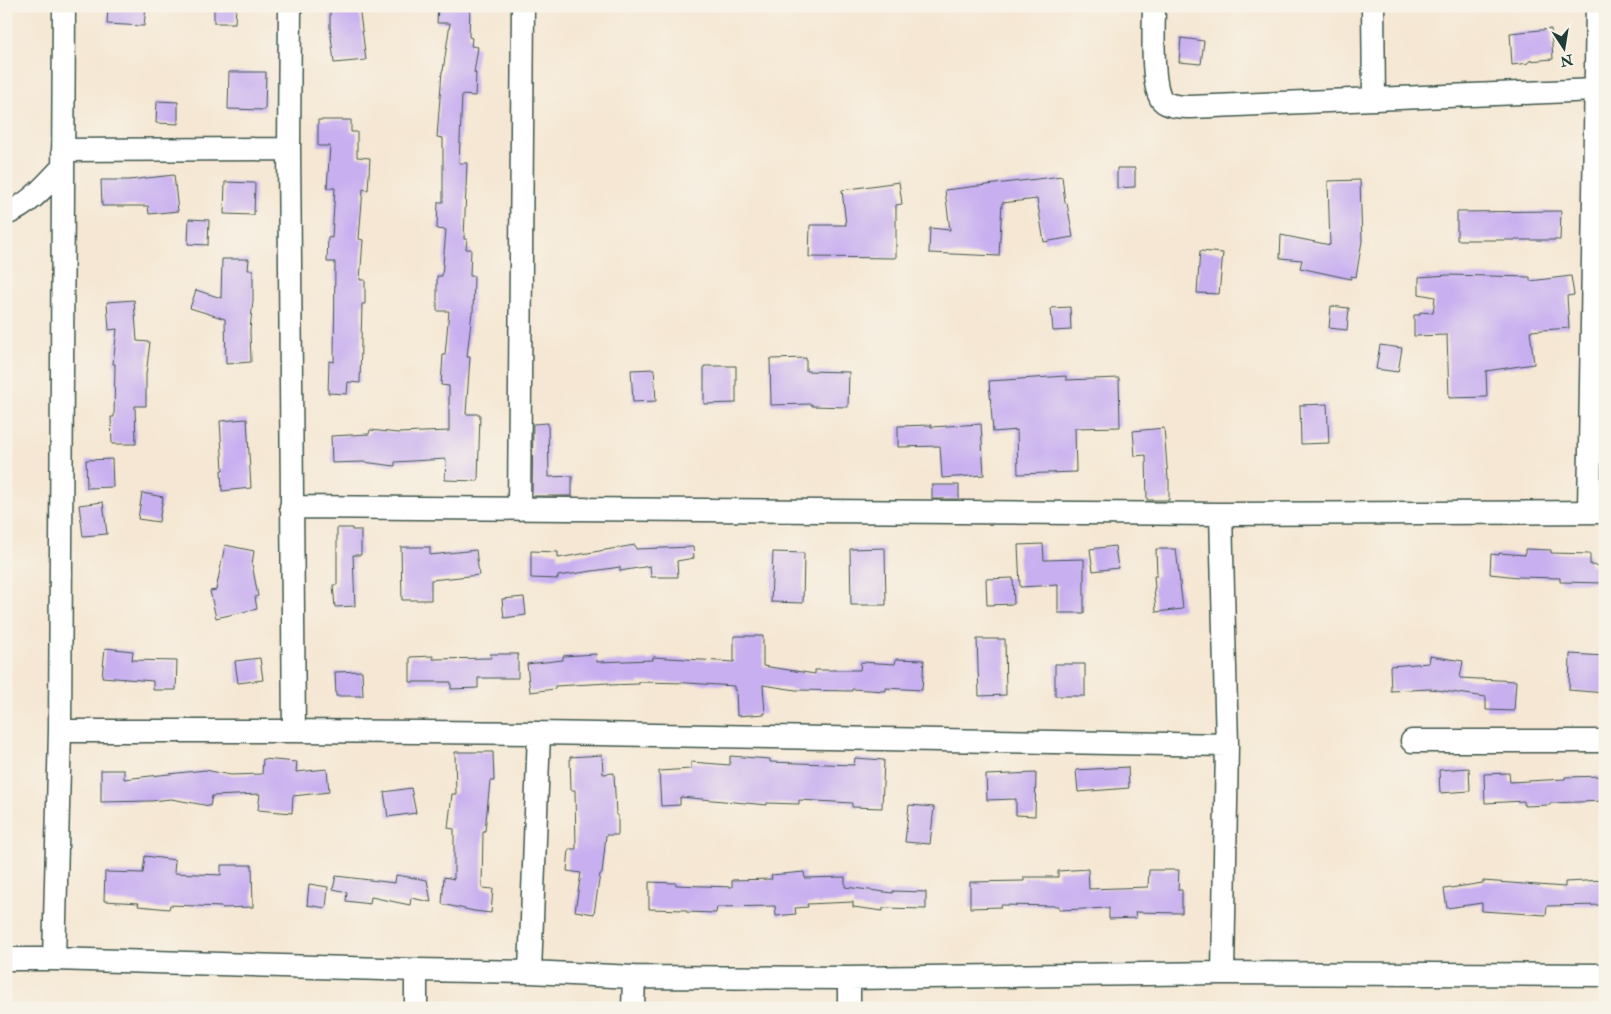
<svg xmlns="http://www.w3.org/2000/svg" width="1611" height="1014" font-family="'IM FELL Double Pica',serif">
	<rect width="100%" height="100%" fill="#f7f3e8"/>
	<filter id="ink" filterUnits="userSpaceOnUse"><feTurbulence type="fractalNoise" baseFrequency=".02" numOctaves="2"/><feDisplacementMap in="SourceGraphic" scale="10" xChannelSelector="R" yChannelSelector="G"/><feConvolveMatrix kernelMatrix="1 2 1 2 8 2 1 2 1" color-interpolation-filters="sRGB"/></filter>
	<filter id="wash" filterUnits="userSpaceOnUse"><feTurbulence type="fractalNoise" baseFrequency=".0096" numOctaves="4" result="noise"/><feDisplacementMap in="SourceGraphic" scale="20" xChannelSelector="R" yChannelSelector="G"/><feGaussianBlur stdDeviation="1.12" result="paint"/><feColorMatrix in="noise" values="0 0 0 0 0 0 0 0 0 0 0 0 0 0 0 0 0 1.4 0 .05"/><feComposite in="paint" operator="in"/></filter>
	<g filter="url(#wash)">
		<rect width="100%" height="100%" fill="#f5e7d3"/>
		<g id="blocks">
			<!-- building -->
			<path fill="#c8aff0" d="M 108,6 L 146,6 L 144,26 L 107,24 Z
				M 214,6 L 236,6 L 235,23 L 214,23 Z
				M 330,6 L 359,6 L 366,60 L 334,63 L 330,27 Z
				M 438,6 L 470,6 L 469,37 L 472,38 L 471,46 L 478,47 L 474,73 L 476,73 L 475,96 L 462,95 L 459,163 L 467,163 L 464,239 L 467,239 L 466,249 L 471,249 L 470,276 L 474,276 L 473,312 L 472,312 L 467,357 L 470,357 L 466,414 L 480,414 L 478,481 L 445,480 L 446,459 L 395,462 L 395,466 L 363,462 L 332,463 L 331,436 L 369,434 L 370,430 L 398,433 L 449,431 L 449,386 L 441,385 L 443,355 L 445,355 L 449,311 L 437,311 L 437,276 L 442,276 L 446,230 L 437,229 L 438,202 L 443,202 L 443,138 L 437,137 L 442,71 L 443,71 L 450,23 L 437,23 Z
				M 1551,29 L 1553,59 L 1529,61 L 1529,63 L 1512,65 L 1510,33 Z
				M 1181,38 L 1204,41 L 1201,64 L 1179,62 Z
				M 229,72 L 266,72 L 265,110 L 228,109 Z
				M 157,101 L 178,102 L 178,124 L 156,123 Z
				M 318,120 L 351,120 L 351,132 L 357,132 L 357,157 L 370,158 L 368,190 L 363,189 L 359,239 L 363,240 L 360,280 L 365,280 L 365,304 L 362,304 L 360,383 L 348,382 L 347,394 L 328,393 L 329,361 L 334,362 L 335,262 L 327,262 L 328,237 L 332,238 L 335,188 L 327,188 L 330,146 L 318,146 Z
				M 1117,168 L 1135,168 L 1135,187 L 1117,188 Z
				M 174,175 L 178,211 L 149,214 L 148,206 L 102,206 L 101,180 L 129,180 Z
				M 1062,176 L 1065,203 L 1067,203 L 1073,237 L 1044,242 L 1037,199 L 1002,203 L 999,256 L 929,253 L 930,228 L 950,230 L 945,190 Z
				M 1360,180 L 1362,241 L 1356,277 L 1351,276 L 1351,279 L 1300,268 L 1302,260 L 1280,258 L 1281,235 L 1330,245 L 1328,181 Z
				M 225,182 L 255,183 L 254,215 L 224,214 Z
				M 899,182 L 902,204 L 896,205 L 896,258 L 809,257 L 810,225 L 846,225 L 842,190 Z
				M 1561,211 L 1560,240 L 1457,240 L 1457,212 Z
				M 189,219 L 209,220 L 208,245 L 188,244 Z
				M 1200,251 L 1223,253 L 1219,294 L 1197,293 Z
				M 222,259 L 249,259 L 248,270 L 253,270 L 253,300 L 250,330 L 251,362 L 226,364 L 225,319 L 190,308 L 196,290 L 221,298 Z
				M 1448,275 L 1530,277 L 1530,281 L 1571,276 L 1574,295 L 1567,296 L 1569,328 L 1530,331 L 1534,364 L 1486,371 L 1487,397 L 1449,398 L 1447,335 L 1414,336 L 1414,315 L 1420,315 L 1420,312 L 1433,313 L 1435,297 L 1419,294 L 1419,277 Z
				M 134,300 L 137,341 L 150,342 L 146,375 L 146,406 L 135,406 L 136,444 L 112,444 L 111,417 L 114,417 L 115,364 L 113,364 L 117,329 L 109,330 L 107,302 Z
				M 1331,306 L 1349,308 L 1347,330 L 1329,328 Z
				M 1070,307 L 1071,330 L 1053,331 L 1051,308 Z
				M 1380,345 L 1402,348 L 1398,372 L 1376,369 Z
				M 806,358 L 806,371 L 849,372 L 848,407 L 812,406 L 812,404 L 771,405 L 770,359 Z
				M 704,366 L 736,366 L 736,403 L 704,404 Z
				M 654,369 L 656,401 L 633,402 L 631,370 Z
				M 1066,376 L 1066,380 L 1119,378 L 1120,427 L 1075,428 L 1076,472 L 1018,474 L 1017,430 L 993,432 L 989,381 Z
				M 1327,404 L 1329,443 L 1301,444 L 1300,405 Z
				M 247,419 L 251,488 L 222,491 L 221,470 L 223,470 L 220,421 Z
				M 548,423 L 549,477 L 572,476 L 572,496 L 532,496 L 533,424 Z
				M 981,424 L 984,475 L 942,478 L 940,446 L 898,447 L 898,426 L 931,425 L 931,427 Z
				M 1164,428 L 1168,479 L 1169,479 L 1169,500 L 1147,500 L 1146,455 L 1135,456 L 1133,431 Z
				M 112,459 L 113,487 L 87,488 L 86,460 Z
				M 932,485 L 959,485 L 959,499 L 932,499 Z
				M 142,493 L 163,497 L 159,522 L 138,519 Z
				M 103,502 L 107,534 L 83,536 L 79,505 Z
				M 337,528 L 352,528 L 352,530 L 361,530 L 361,555 L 353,555 L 355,606 L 335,607 L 333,585 L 337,585 Z
				M 1043,544 L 1044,560 L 1084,559 L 1084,613 L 1058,613 L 1058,585 L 1020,587 L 1018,545 Z
				M 225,545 L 254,551 L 252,564 L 258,596 L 255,597 L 257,609 L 216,618 L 210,591 L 216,590 Z
				M 635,545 L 636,549 L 693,547 L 694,558 L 677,561 L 678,577 L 651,577 L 650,566 L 620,571 L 620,567 L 558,576 L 558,579 L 531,578 L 531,551 L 558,552 L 558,558 Z
				M 1115,546 L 1118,568 L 1093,571 L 1090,549 Z
				M 401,547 L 430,547 L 430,555 L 476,550 L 479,575 L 431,580 L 431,600 L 402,600 Z
				M 885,548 L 886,605 L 851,605 L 850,549 Z
				M 1156,549 L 1176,549 L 1183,609 L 1156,612 L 1154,588 L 1155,588 L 1154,576 L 1157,576 Z
				M 1525,549 L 1551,550 L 1551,553 L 1590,554 L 1590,565 L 1605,566 L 1605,583 L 1560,582 L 1560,578 L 1518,577 L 1490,574 L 1491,554 L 1499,555 L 1499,553 L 1525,555 Z
				M 773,552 L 804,553 L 803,603 L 771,602 Z
				M 1013,578 L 1014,604 L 987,605 L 986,579 Z
				M 524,597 L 526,615 L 504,618 L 502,599 Z
				M 734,636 L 763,636 L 763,666 L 815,674 L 815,670 L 860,670 L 861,662 L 895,664 L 896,659 L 924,660 L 922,690 L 886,688 L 886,691 L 852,689 L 852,691 L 796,690 L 763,685 L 765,714 L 737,716 L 736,690 L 734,690 L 734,686 L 688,683 L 639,682 L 639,684 L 609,685 L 609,683 L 555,686 L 555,689 L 530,692 L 527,664 L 563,660 L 563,656 L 596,654 L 597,662 L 653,660 L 653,657 L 734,662 Z
				M 977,639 L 1005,639 L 1006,695 L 979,696 Z
				M 105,648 L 133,651 L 132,660 L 177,661 L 176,690 L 153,690 L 153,681 L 102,677 Z
				M 490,654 L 518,654 L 518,678 L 478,678 L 478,688 L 451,689 L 451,682 L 410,682 L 410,657 L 433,656 L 433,659 L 491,658 Z
				M 1570,654 L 1605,656 L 1605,693 L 1569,690 Z
				M 1430,656 L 1463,661 L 1460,678 L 1516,681 L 1514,711 L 1486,710 L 1486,697 L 1430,689 L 1391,691 L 1390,666 L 1429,663 Z
				M 260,658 L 263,680 L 238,683 L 235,661 Z
				M 1055,664 L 1085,664 L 1085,696 L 1055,696 Z
				M 362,671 L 363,696 L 336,696 L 335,672 Z
				M 455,752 L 493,752 L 494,781 L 490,781 L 485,831 L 483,831 L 482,888 L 493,889 L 491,913 L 474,911 L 442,904 L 444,877 L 454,879 L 454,829 L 448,828 L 452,794 L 456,794 Z
				M 602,755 L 603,774 L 614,773 L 616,815 L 618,815 L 618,835 L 606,835 L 602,874 L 600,874 L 594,914 L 575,911 L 581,873 L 567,871 L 569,849 L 576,849 L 575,790 L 571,790 L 570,757 Z
				M 730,756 L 770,759 L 770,762 L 854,765 L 855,758 L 884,760 L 882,808 L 852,807 L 852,803 L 799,800 L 799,804 L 767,803 L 767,805 L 680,797 L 680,805 L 661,806 L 659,771 L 691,769 L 691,762 L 730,765 Z
				M 263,759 L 297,762 L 296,772 L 327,769 L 329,792 L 293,796 L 292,813 L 258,810 L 260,794 L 212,796 L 210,806 L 171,799 L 151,801 L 101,802 L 101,770 L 124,770 L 124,779 L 205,770 L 231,775 L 262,774 Z
				M 1128,767 L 1129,788 L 1078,792 L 1076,770 Z
				M 1469,768 L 1470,791 L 1440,793 L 1439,770 Z
				M 1036,773 L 1035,816 L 1016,815 L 1016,799 L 987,800 L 986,775 Z
				M 1509,773 L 1510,782 L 1565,779 L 1565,777 L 1605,776 L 1605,801 L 1550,803 L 1550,805 L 1524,806 L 1524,801 L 1485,803 L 1484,774 Z
				M 411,788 L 416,813 L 388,817 L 384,792 Z
				M 909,805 L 934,807 L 930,844 L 905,842 Z
				M 145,856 L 175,860 L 174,873 L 221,875 L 221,865 L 252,865 L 253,907 L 222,908 L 222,907 L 170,905 L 169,909 L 138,906 L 139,903 L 104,901 L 105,872 L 143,873 Z
				M 1088,869 L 1089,889 L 1148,887 L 1149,870 L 1179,870 L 1178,890 L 1182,890 L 1182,913 L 1135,912 L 1136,918 L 1109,919 L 1109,908 L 1059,910 L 1059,906 L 1001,905 L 1001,907 L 970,908 L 970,882 L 1024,881 L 1024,877 L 1058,877 L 1058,871 Z
				M 804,872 L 805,878 L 845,877 L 845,887 L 893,893 L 893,891 L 926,892 L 926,909 L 883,908 L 883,911 L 853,907 L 853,902 L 807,904 L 808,907 L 795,908 L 796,914 L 776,916 L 775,906 L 717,907 L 716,913 L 686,912 L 686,910 L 649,909 L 649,882 L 676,883 L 676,885 L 732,887 L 732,880 L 772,879 L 771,875 Z
				M 396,875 L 427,880 L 431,902 L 411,898 L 410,905 L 371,897 L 370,904 L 346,901 L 347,892 L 333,889 L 336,876 L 395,883 Z
				M 1605,880 L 1605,905 L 1547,906 L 1546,915 L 1482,911 L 1482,903 L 1447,908 L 1444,889 L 1483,883 L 1483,881 L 1565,887 L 1565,882 Z
				M 309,884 L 328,887 L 326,908 L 307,905 Z"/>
		</g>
	</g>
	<g filter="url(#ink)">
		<use href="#blocks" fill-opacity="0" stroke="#3f564c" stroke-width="1"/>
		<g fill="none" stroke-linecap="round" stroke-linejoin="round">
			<defs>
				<path id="minor" d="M 1154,6 C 1154,24 1150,93 1164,102 C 1172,107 1183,107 1191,107 L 1374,99
					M 1373,6 L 1374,99 L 1595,90
					M 289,149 L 290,6
					M 6,214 C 29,205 46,185 63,167
					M 291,507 L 1221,514 L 1605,512
					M 519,509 L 523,6
					M 1589,511 L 1597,6
					M 1221,514 L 1227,745
					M 60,731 L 294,731 L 289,149 L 63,150
					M 294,731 L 539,733 L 1227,745 L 1223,973
					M 1412,741 L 1605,741
					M 6,959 L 54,959 L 416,970 L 530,972 L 634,977 L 849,978 L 1223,973 L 1605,975
					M 54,959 L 60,731 L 64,6
					M 530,972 L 539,733
					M 849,978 L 849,1008
					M 416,1008 L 416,970
					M 633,1008 L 634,977"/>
			</defs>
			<!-- minor casing -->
			<use href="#minor" stroke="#3f564c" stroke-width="25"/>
			<!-- minor -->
			<use href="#minor" stroke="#fff" stroke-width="22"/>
		</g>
	</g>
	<!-- margin -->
	<rect width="1611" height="1014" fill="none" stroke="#f7f3e8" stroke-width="25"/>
	<!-- north arrow -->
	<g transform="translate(1564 48) rotate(168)" stroke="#f7f3e8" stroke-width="4" paint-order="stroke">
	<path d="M0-4L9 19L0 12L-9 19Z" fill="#1f3d34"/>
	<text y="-8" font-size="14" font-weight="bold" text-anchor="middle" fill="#1f3d34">N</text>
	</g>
</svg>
